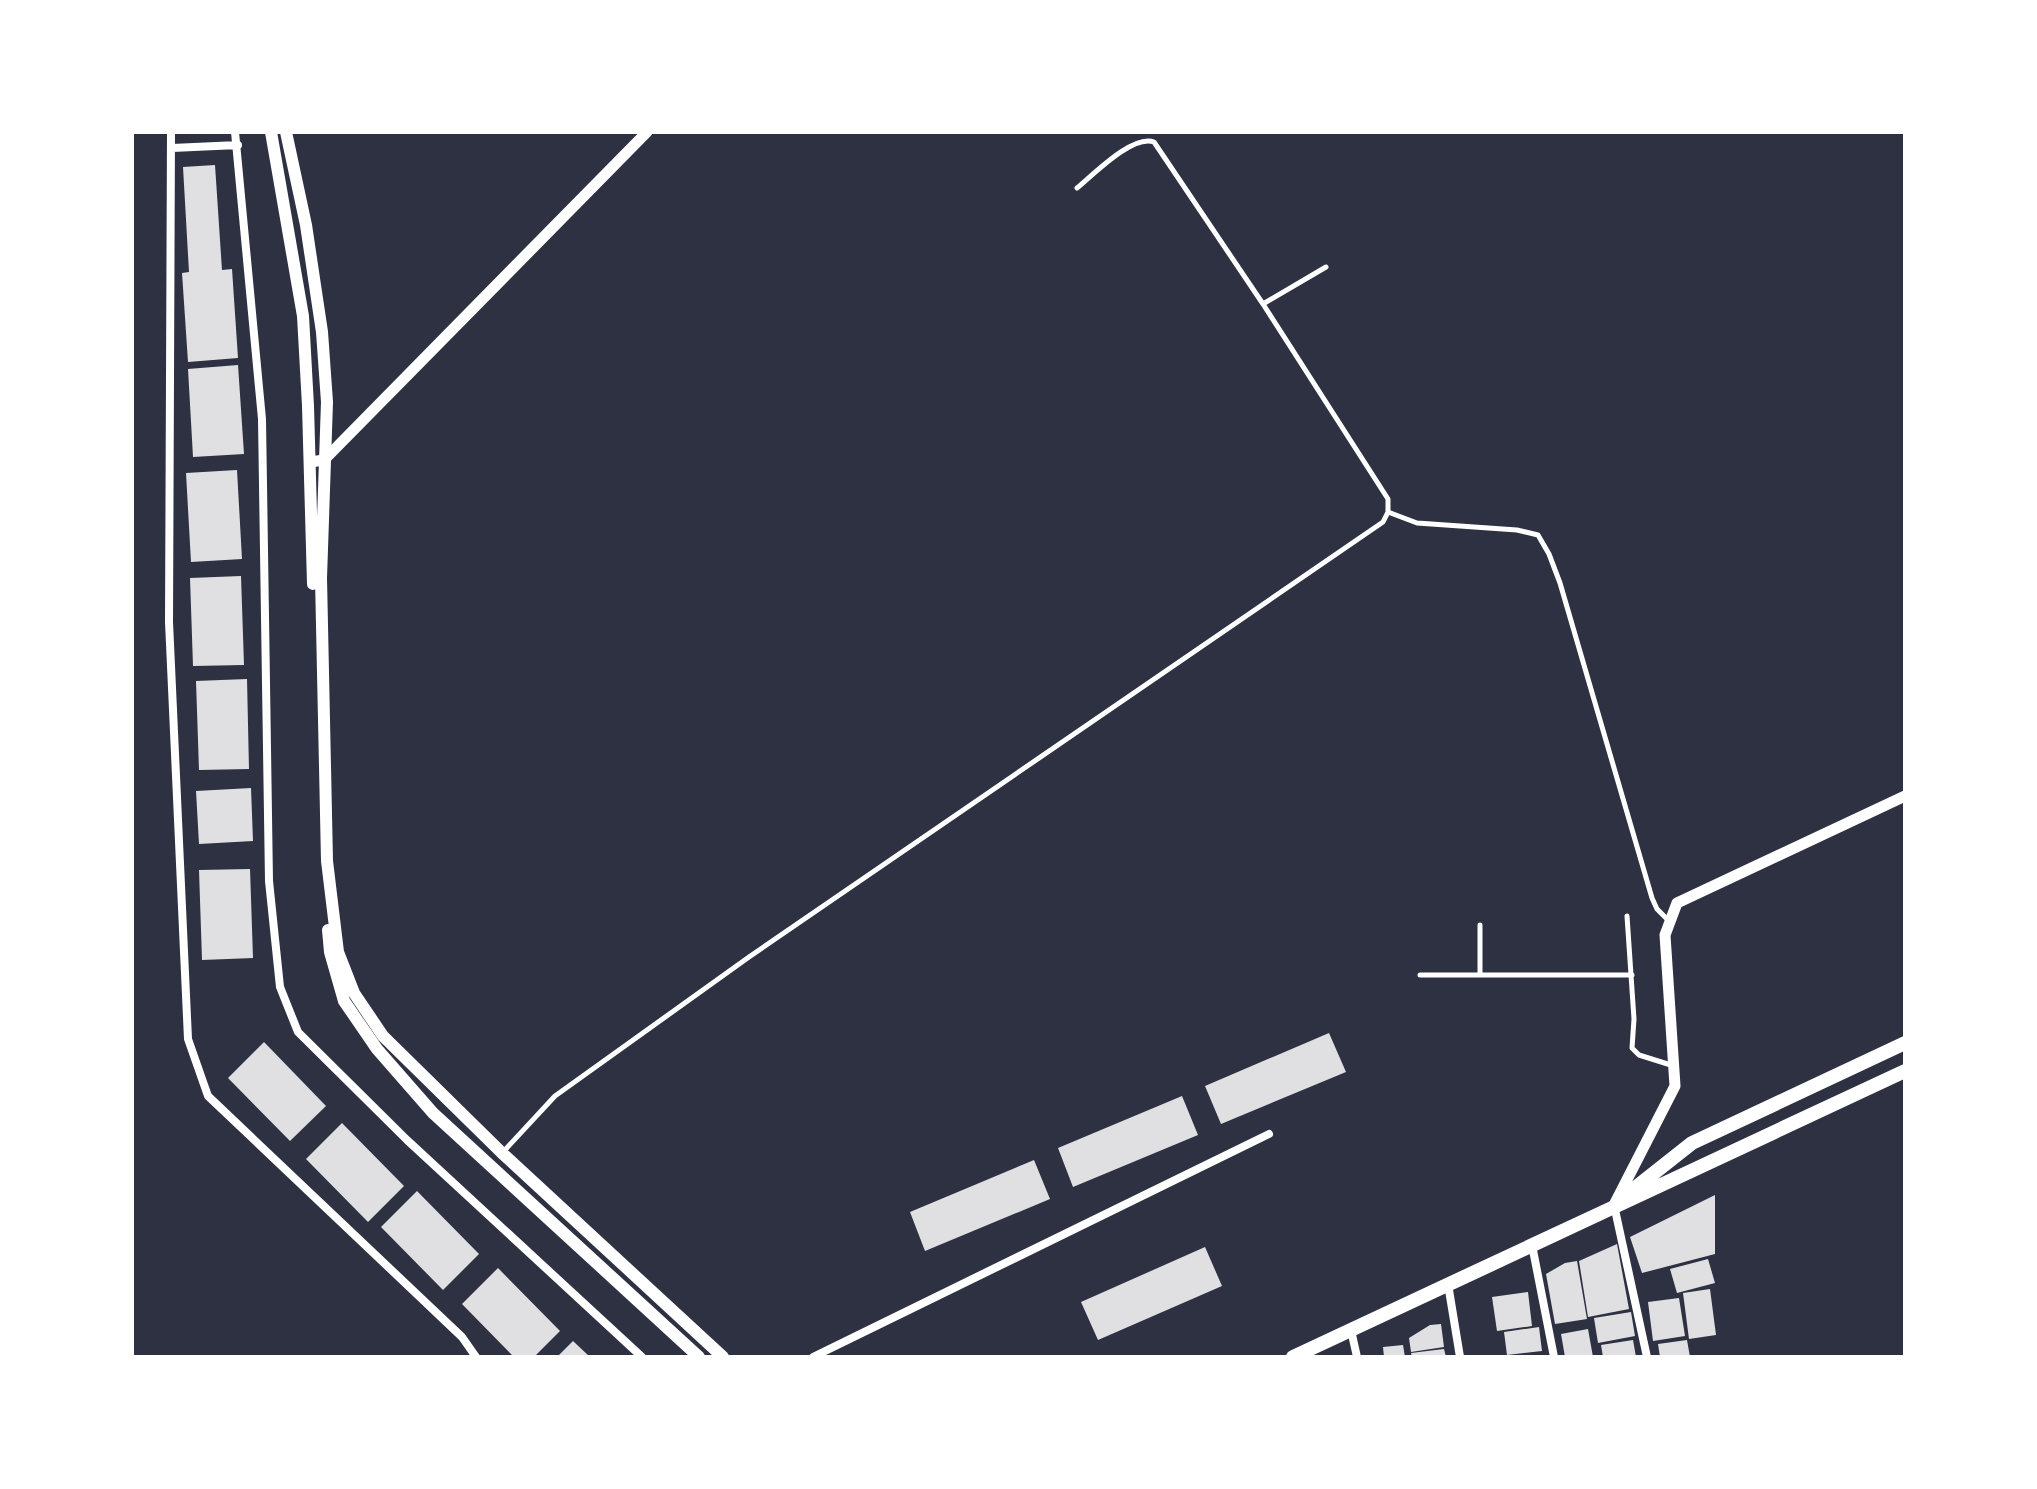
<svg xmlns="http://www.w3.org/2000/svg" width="2037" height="1489" font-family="Bitter,serif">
	<rect width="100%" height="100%" fill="#2d3142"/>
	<!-- building -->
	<path fill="#e0e0e3" d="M 215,165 L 222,270 L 232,269 L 238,358 L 188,362 L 182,273 L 189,272 L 183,167 Z
		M 238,365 L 244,454 L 193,457 L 188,369 Z
		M 237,470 L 242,559 L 191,562 L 186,473 Z
		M 241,576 L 244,665 L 193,666 L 190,578 Z
		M 247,679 L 249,769 L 199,770 L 196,681 Z
		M 251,788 L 253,841 L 199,844 L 196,791 Z
		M 250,869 L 253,958 L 202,960 L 199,870 Z
		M 1329,1033 L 1346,1072 L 1221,1124 L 1205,1086 Z
		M 264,1042 L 326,1106 L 290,1141 L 228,1078 Z
		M 1182,1096 L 1198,1135 L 1073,1187 L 1058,1148 Z
		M 342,1123 L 404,1186 L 368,1222 L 306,1159 Z
		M 1034,1160 L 1050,1199 L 925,1251 L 910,1212 Z
		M 417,1191 L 479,1254 L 443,1290 L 381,1227 Z
		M 1715,1195 L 1715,1254 L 1642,1273 L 1630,1237 Z
		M 1617,1244 L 1629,1309 L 1588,1317 L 1579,1261 Z
		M 1205,1247 L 1222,1286 L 1098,1340 L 1081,1302 Z
		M 1708,1259 L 1715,1283 L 1677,1293 L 1670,1269 Z
		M 1577,1261 L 1587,1319 L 1555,1324 L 1546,1274 L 1565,1263 Z
		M 498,1268 L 560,1331 L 534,1357 L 514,1357 L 462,1304 Z
		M 1710,1289 L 1716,1335 L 1689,1339 L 1683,1293 Z
		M 1528,1292 L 1532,1326 L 1497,1331 L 1492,1297 Z
		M 1679,1298 L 1685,1336 L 1653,1341 L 1648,1302 Z
		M 1631,1312 L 1635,1336 L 1598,1343 L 1594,1318 Z
		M 1441,1324 L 1444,1347 L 1411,1352 L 1409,1338 L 1430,1325 Z
		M 1539,1327 L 1542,1351 L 1507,1355 L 1504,1332 Z
		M 1588,1329 L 1593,1357 L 1565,1357 L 1561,1334 Z
		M 1633,1340 L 1636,1357 L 1603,1357 L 1601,1345 Z
		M 1687,1340 L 1690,1357 L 1660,1357 L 1658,1344 Z
		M 573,1341 L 590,1357 L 557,1357 Z
		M 1403,1345 L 1405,1357 L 1384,1357 L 1383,1347 Z
		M 1444,1349 L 1446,1357 L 1412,1357 L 1411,1353 Z"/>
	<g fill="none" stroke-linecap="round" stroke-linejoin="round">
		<!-- service -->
		<path stroke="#fff" stroke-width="5" d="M 1263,304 L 1326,267
			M 1388,512 L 1417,523 L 1517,530 L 1538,535 L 1549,554 L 1560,583 L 1652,898 L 1657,909 L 1669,921
			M 1627,916 L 1634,1019 L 1632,1048 L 1639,1055 L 1674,1066
			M 1420,975 L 1632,975
			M 1480,975 L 1480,925
			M 504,1151 L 555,1096 L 749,957 L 1383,522 L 1388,512 L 1388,499 L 1263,304 L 1154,142 C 1133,134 1094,174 1077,188"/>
		<!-- minor -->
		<path stroke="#fff" stroke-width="8" d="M 171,132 L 169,622 L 188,1039 L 208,1096 L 462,1337 L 476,1357
			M 235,132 L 262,419 L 269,881 L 280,987 L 298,1032 L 407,1140 L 642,1357
			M 172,148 L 238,145
			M 1614,1205 L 1647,1357
			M 1532,1245 L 1554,1357
			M 1448,1284 L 1460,1357
			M 1351,1330 L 1357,1357
			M 813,1357 L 1269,1134"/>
		<!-- tertiary -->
		<path stroke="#fff" stroke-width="11" d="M 310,462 L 324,460 L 647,132
			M 1614,1205 L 1675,1086 L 1665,935 L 1677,903 L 1905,796"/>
		<!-- secondary -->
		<path stroke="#fff" stroke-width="12" d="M 271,132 L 303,316 L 308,406 L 313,584
			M 286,132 L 306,225 L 322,332 L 327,402 L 321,578 L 327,861 L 338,952 L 354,993 L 383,1036 L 502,1153 L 723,1357
			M 328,930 L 330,952 L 344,1001 L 377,1049 L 433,1113 L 699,1357"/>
		<!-- primary -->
		<path stroke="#fff" stroke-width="14" d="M 1630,1192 L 1692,1143 L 1905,1043
			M 1293,1357 C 1497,1261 1701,1167 1905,1071"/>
	</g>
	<!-- border -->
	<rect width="2037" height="1489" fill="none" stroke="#ffffff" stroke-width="268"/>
</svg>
